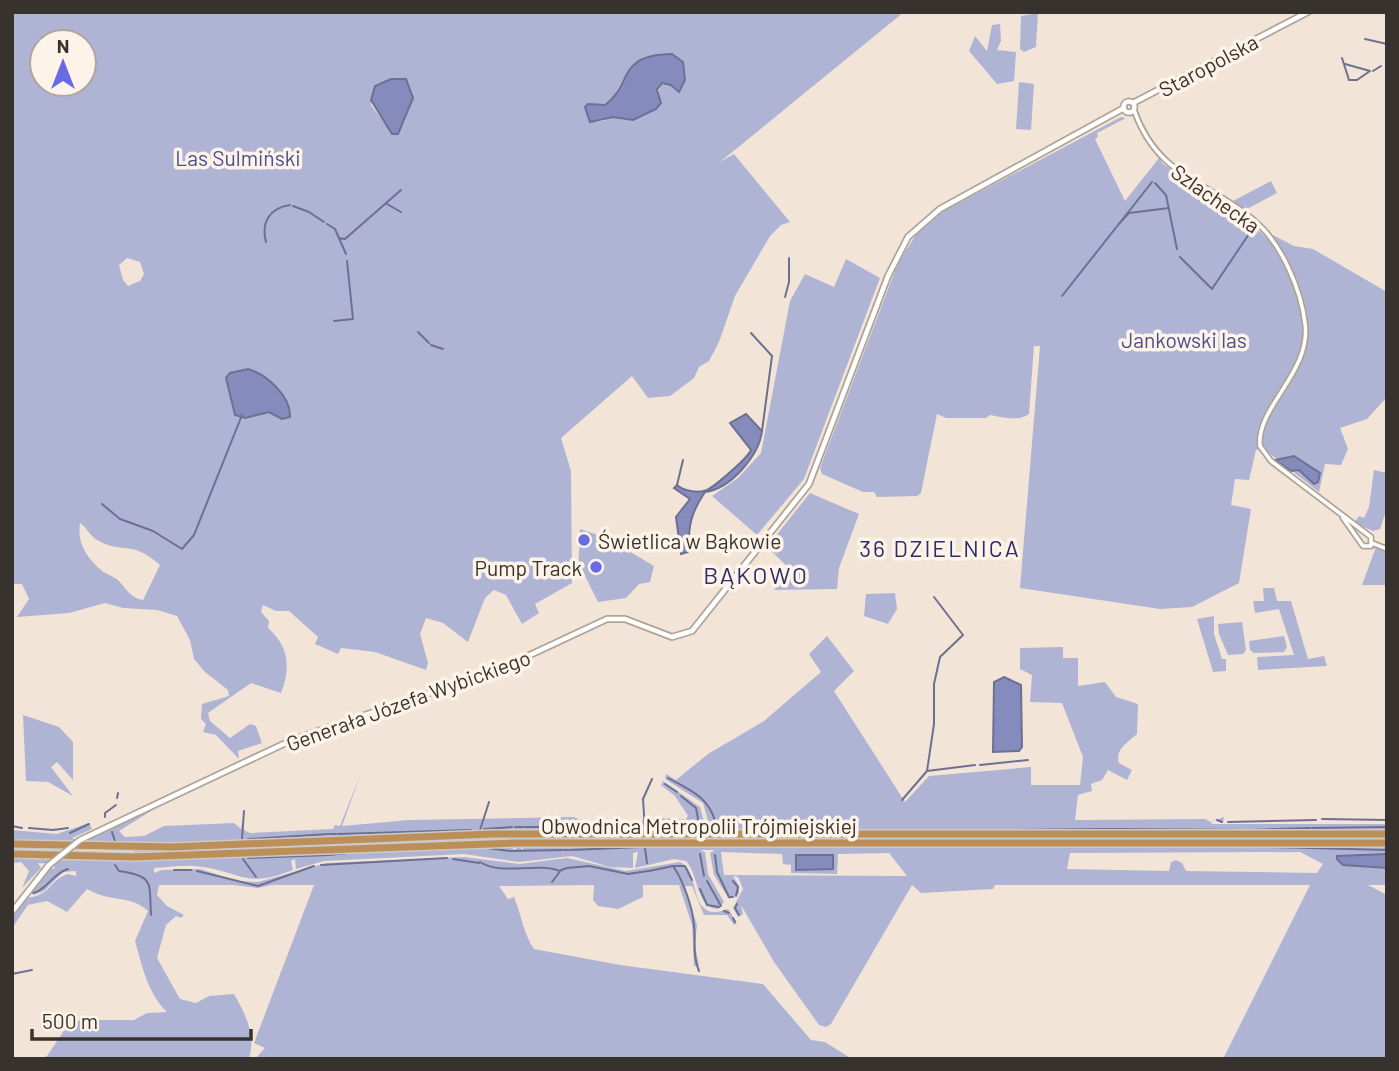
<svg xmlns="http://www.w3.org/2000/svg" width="1399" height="1071" font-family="Barlow,sans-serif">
	<rect width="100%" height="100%" fill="#f2e5d8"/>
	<!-- green -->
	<path fill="#afb4d5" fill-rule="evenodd" d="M 12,12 L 904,12 L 720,162 L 734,154 L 790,222 L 781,225 L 770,236 L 735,296 L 719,342 L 709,361 L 699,367 L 694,378 L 670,396 L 648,398 L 632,376 L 561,438 L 571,471 L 572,583 L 535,604 L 539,613 L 522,624 L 506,595 L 494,590 L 485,598 L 468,642 L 443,623 L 426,618 L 420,634 L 428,663 L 426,670 L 375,652 L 341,648 L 338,654 L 315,644 L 318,637 L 289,611 L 276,611 L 263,605 L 261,612 L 269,621 L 268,628 C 289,647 291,667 281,693 L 251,683 L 208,713 L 210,721 L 230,738 L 250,724 L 256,726 L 262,743 L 238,751 L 239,759 L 216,735 L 203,732 L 206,724 L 201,719 L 202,704 L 229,696 L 228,690 L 205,672 L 194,659 L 190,640 L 177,616 L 157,610 L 123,608 L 105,603 L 69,613 L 17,617 L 29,599 L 22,584 L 12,584 ZM 42,42 L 84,42 L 84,84 L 42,84 ZM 672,54 L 683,62 L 671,85 L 662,83 L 657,96 L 603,121 L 590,122 L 588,104 L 605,105 C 615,98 615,92 621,83 C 632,64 651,55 672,54 ZM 372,92 L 413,98 L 404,122 L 386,125 L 371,105 ZM 127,258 L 140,262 L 144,274 L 140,281 L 128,286 L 123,280 L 119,265 ZM 248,369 L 282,419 L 269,412 L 245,418 L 230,373 ZM 80,523 C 86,526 90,537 99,541 C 124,554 132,540 160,565 L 143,600 C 131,598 127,590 119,581 C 114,576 105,574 101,570 C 86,557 77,543 80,523 Z
		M 1038,13 L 1036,47 L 1024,52 L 1020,49 L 1021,16 Z
		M 1000,24 L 1001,41 L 997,50 L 1016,52 L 1014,81 L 997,84 L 969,51 L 975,36 L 987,51 L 992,25 Z
		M 1019,82 L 1034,84 L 1031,130 L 1016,129 Z
		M 1121,117 L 1126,118 L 1097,133 L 1098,137 L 1095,139 L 1125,201 L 1159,158 L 1163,164 L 1236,210 L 1266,237 L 1273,235 L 1294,246 L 1313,249 L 1387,292 L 1387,397 L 1367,419 L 1340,428 L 1348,449 L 1341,465 L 1325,464 L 1319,492 L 1264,449 L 1256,450 L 1249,480 L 1235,479 L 1231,505 L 1251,509 L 1239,583 L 1192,607 L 1160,609 L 1020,588 L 1040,346 L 1034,346 L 1029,414 C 1018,422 1002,417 990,415 L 986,418 L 946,418 L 937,414 L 921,493 L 917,496 L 877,497 L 874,492 L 863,492 L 822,474 L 820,468 L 898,263 L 917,233 L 938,214 Z
		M 1271,181 L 1277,193 L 1245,210 L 1233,201 Z
		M 846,259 L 880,278 L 804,479 L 757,535 L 712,496 L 738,478 L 761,453 L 790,301 L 805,274 L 834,287 Z
		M 1374,470 L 1387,473 L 1387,508 L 1380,529 L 1373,531 L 1354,523 L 1359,516 L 1364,518 L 1369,507 Z
		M 810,493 L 859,514 L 839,568 L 837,589 L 774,590 L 789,568 L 767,547 Z
		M 580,529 L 607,538 L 654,566 L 650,582 L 639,584 L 626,598 L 598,602 L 583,572 L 578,574 Z
		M 1376,547 L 1387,551 L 1387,585 L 1362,585 Z
		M 1263,588 L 1274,588 L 1277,601 L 1291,601 L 1308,659 L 1324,656 L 1327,666 L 1258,670 L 1257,657 L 1294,655 L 1279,609 L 1255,613 L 1253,601 L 1264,601 Z
		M 895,593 L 897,609 L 888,624 L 864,616 L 866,594 Z
		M 1214,616 L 1214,634 L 1222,659 L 1226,659 L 1226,671 L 1213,672 L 1197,619 Z
		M 1242,622 L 1246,650 L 1243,654 L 1228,655 L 1219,634 L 1218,624 Z
		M 827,636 L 854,671 L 834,691 L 905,802 L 929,776 L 1031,767 L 1031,785 L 1080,785 L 1083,757 L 1062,703 L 1030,702 L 1032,675 L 1020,669 L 1020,648 L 1063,647 L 1063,658 L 1078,658 L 1078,686 L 1105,682 L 1116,697 L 1138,704 L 1137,734 C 1127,743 1115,749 1119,763 L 1132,770 L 1127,780 L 1108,770 L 1102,780 L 1091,784 L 1092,791 L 1078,795 L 1075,820 L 1205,819 L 1211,822 L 1224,817 L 1223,823 L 1214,820 L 1211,824 L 1387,824 L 1387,832 L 472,832 L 162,845 L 12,841 L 12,830 L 57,834 L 89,823 L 92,829 L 72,838 L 81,842 L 89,841 L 88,837 L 172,798 L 119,831 L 125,837 L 144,836 L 164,826 L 234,823 L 241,829 L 242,823 L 244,830 L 250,833 L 333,829 L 335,825 L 340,826 L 361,773 L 342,826 L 409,820 L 573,817 L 591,823 L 642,824 L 643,818 L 686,819 L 688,816 L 675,796 L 661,785 L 663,781 L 700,807 L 705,825 L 699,827 L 715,827 L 709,825 L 703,803 L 665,779 L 666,774 L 676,780 L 708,754 L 764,721 L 821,672 L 809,654 Z
		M 1284,636 L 1287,647 L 1284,652 L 1254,653 L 1250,650 L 1249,641 Z
		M 23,715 L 59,727 L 73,742 L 73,780 L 57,762 L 51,767 L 73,796 L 48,782 L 26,781 Z
		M 516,836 L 514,839 L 516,841 L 392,843 L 134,855 L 134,850 Z
		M 521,836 L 1387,836 L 1387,841 L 523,840 Z
		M 513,845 L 513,850 L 520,847 L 522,850 L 524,846 L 1387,845 L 1387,854 L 1337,856 L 1337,859 L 1343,865 L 1387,868 L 1387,885 L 1368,885 L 1387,895 L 1387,1059 L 1223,1059 L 1310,885 L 995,885 L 993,889 L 921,893 L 912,885 L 831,1024 L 826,1027 L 819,1025 L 774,962 L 741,905 L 743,914 L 738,917 L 733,908 L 743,889 L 738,877 L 733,876 L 739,886 L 739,894 L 729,899 L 714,875 L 710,853 L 715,850 L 700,850 L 705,852 L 708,874 L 724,902 L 718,909 C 696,908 699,875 686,861 L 674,859 L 635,868 L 638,852 L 633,853 L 633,868 L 610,867 L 572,856 L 519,862 L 464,854 L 324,861 L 296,869 L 295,859 L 291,861 L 293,870 C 247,888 245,874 203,867 C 187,864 169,867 154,868 L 154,873 L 162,870 L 200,869 L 238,881 L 258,882 L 327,863 L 464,857 L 519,864 L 567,858 L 626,871 L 680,862 C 699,871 690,908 712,912 C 718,913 723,910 728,909 L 737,923 L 734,925 L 727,915 L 704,915 L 692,886 L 684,886 L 697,925 L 695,944 L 699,966 L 694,966 L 692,925 L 679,885 L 643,885 L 643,897 L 618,909 L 598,906 L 593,900 L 594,885 L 499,886 L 508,899 L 514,897 C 521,914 524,935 534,949 L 620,965 L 763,984 L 811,1040 L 825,1042 L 852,1059 L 255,1059 L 265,1048 L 254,1043 L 314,885 L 272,885 L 258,888 L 234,885 L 159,885 L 157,895 L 167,906 L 184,915 L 181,918 L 176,916 L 166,925 L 157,958 L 180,999 L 196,1003 L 209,996 L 234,994 C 246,1015 256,1035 249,1059 L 40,1059 L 47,1056 L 63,1032 L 80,1020 L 134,1020 L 147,1013 L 167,1012 C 148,994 142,966 135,941 L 148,911 C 129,894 111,903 87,889 L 67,912 L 47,901 L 28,905 L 12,928 L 12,916 L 24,898 C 53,896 46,882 68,874 L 76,876 L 76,871 L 63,872 L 44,891 L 34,895 L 31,890 L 49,867 L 55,869 L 53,864 L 38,863 L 41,868 L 22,888 L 29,871 L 21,862 L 12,863 L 12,857 L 152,859 ZM 721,852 L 782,854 L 783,864 L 791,865 L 791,873 L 837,874 L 838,854 L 889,853 L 907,876 L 724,875 ZM 1300,852 L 1323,864 L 1317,873 L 1186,871 L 1182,863 L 1176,860 L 1171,862 L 1169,871 L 1067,869 L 1070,853 Z"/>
	<!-- water -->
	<path fill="#858bbd" stroke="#6e7092" stroke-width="2" d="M 672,54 L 683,62 L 685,80 L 679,92 L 671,85 L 662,83 L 657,90 L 661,103 L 656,109 L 633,120 L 613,117 L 590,122 L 585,107 L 588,104 L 605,105 C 634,83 616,55 672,54 Z
		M 391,79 L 406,79 L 413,98 L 398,134 L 392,134 L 371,100 L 375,86 Z
		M 248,369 C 266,374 291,396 290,417 L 282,419 L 269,412 L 245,418 L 235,415 L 226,378 L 230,373 Z
		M 746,414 L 762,431 C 759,456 730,489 705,492 C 690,514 689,525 688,552 L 681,554 L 676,517 L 690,499 L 674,488 L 677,485 C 684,492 700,493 707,490 C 715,486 747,459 751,450 L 730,423 Z
		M 1294,456 L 1320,473 L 1318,482 L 1314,484 L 1299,470 L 1291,471 L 1275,460 Z
		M 1004,677 L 1021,685 L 1022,747 L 1019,751 L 993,752 L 994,682 Z
		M 1387,854 L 1387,868 L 1343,865 L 1337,859 L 1337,856 Z
		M 796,855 L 833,855 L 833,869 L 796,870 Z"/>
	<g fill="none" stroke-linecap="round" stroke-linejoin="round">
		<!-- stream -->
		<path stroke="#6e7092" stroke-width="2" d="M 1365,39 L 1387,44
			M 1342,58 L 1349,80 L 1357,80 L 1370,71
			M 1345,64 L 1370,71
			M 1373,71 L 1381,66
			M 1155,183 L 1166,195 L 1177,249
			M 387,204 L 401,212
			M 293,206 L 309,212 L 324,222
			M 327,224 L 335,229 L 346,254
			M 1118,225 L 1129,213 L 1169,208
			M 339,238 L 345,239 L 401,190
			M 266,242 C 261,223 269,208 290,205
			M 1180,257 L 1212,289 L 1253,228
			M 1062,296 L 1152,182
			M 785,297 L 789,282 L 789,258
			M 334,321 L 353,319 L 347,261
			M 418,332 L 429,343
			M 751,333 L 772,356 L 762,431
			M 431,345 L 443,349
			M 677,485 L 683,460
			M 102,504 L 120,519 L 153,531 L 182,549 L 194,535 L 242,415
			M 980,765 L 1028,760
			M 927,771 L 934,724 L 934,684 L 940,657 L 963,635 L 934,597
			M 668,778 C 689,790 708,796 715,821 L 712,821
			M 665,784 L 677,792
			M 681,796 L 696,808 L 699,824
			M 117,798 L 118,793
			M 902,800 L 927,771 L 975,765
			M 105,817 L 105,813 L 116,805
			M 1322,819 L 1387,820
			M 1217,820 L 1222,822
			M 1228,822 L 1316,820
			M 12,826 L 22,828
			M 515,827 L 523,827
			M 525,827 L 563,827
			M 565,827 L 570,827
			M 572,827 L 636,829
			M 29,828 L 53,830 L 68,828
			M 1312,828 L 1387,827
			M 484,829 L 512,827
			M 1106,829 L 1249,830
			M 480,830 L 489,802
			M 645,830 L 643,799 L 652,779
			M 766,830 L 900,831
			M 1251,830 L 1310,828
			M 944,831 L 1104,829
			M 112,832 L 115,841
			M 70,833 L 89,824
			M 331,834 L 336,834
			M 338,834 L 471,830
			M 242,839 L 244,811
			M 248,839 L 329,834
			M 12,840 L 21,841
			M 1123,846 L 1211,846
			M 655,847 L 995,846
			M 1047,847 L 1110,846
			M 1271,847 L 1387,850
			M 487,848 L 510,851 L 562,850
			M 645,848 L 647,863
			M 564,850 L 569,850
			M 571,850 L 641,847
			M 339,854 L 348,853
			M 700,854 L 704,876
			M 331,855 L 337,854
			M 715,855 L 717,872 L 729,897 L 733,897
			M 248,858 L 329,855
			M 243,859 L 256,877
			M 453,859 L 479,863
			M 480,862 C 501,876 536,862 560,871
			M 115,865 L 119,871 C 155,876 149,883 151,915
			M 321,865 L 447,858
			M 672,866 L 685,866 L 692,880
			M 174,870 L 191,870
			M 197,871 L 258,886 L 314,866
			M 649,871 L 673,866 C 683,880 693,908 694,926 C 696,942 692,955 699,971
			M 707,881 L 721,906
			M 733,881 L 738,887 L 736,896
			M 552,882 L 561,870 L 567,868 L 589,866 L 628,874 L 648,871
			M 700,889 L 707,905 L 719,907
			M 33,893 C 47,890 53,873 68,869
			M 737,904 L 735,908 L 739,915
			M 724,911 L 729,913
			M 733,918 L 735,922
			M 12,974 L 32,970"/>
		<defs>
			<path id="tertiary" d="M 1134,110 C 1158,179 1210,181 1257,223 C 1282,245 1301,290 1305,323 C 1312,372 1256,407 1260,446 L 1271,461 L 1371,537 L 1371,546 L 1363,546 L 1343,518
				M 1372,543 L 1387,549"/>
			<path id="secondary" d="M1123.5 107a5.5 5.5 0 1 1 11 0a5.5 5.5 0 1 1-11 0Z
				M 1133,103 L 1308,12
				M 80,840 L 292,740 L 500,669 L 607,619 L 625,619 L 672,637 L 692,631 L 809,484 L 888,276 L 908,237 L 940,209 L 1124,108
				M 12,912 L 49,865"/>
			<path id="motorway" d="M 12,844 L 172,847 L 492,834 L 1387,834
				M 12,854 L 134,857 L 515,843 L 1387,843"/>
		</defs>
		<!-- tertiary casing -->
		<use href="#tertiary" stroke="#b0a497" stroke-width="7"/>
		<!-- secondary casing -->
		<use href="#secondary" stroke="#b0a497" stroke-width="8"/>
		<!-- motorway casing -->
		<use href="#motorway" stroke="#cbcac8" stroke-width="10"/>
		<!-- tertiary -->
		<use href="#tertiary" stroke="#fff" stroke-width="3.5"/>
		<!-- secondary -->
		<use href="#secondary" stroke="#fff" stroke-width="4.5"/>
		<!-- motorway -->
		<use href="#motorway" stroke="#bc8e58" stroke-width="7"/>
		<defs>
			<path id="secondary-bridge" d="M 49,865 L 80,840"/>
		</defs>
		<!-- secondary-bridge casing -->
		<use href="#secondary-bridge" stroke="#b0a497" stroke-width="8" stroke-linecap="butt"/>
		<!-- secondary-bridge -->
		<use href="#secondary-bridge" stroke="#fff" stroke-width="4.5"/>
	</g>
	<!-- markers -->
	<g fill="#696be4" stroke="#fdf3e8" stroke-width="2.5">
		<circle cx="584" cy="540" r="7"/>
		<circle cx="596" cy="567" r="7"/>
	</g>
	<g text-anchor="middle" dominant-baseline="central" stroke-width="7" stroke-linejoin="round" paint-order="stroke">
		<!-- street labels -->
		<g font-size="21" fill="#37322d" stroke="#fdf3e8">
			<text transform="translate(1208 65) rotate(-28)">Staropolska</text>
			<text transform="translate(1216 198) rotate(35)">Szlachecka</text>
			<text transform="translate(408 700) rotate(-20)">Generała Józefa Wybickiego</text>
			<text x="699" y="825">Obwodnica Metropolii Trójmiejskiej</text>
		</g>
		<!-- park labels -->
		<g font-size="21" fill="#494d8e" stroke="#fdf3e8">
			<text x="238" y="157">Las Sulmiński</text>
			<text x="1184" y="339">Jankowski las</text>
		</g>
		<!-- poi labels -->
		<g font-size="21" fill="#37322d" stroke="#fdf3e8" text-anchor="start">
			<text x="598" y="540">Świetlica w Bąkowie</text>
			<text x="582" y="567" text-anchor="end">Pump Track</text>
		</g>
		<!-- neighbourhood labels -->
		<g font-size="23" letter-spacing="2" fill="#2d2e69" stroke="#fdf3e8">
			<text x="940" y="548">36 DZIELNICA</text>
		</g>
		<!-- quarter labels -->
		<g font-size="24" letter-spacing="2" fill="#2d2e69" stroke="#fdf3e8">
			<text x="756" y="574">BĄKOWO</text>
		</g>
	</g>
	<!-- border -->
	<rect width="1399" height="1071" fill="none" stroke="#37322d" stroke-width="28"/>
	<!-- north arrow -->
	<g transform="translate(63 63)"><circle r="33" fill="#fdf3e8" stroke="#aea69d" stroke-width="2"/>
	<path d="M0-5L12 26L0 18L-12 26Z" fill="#696be4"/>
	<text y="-10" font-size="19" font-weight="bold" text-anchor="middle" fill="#37322d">N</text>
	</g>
	<!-- scale -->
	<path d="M32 1029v10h219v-10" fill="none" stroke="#37322d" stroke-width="3.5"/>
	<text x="42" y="1029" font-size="21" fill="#37322d" stroke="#fdf3e8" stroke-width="5" paint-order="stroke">500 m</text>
</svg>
